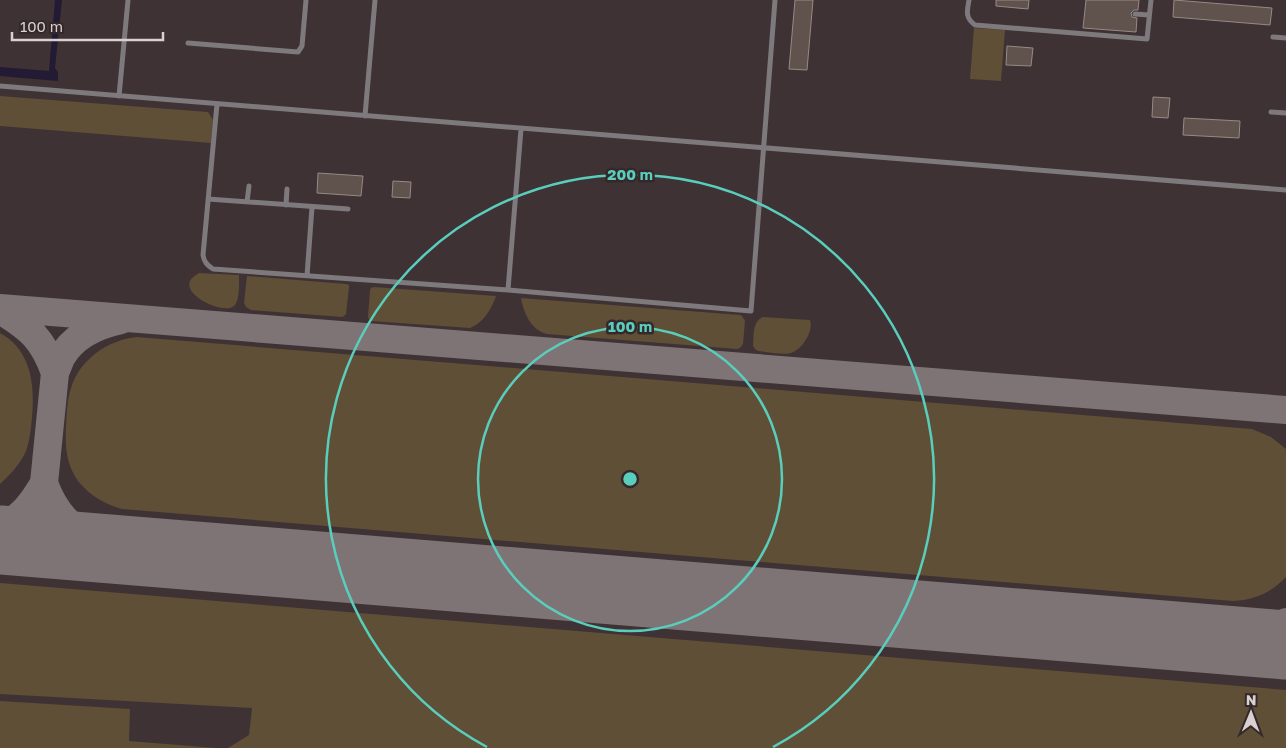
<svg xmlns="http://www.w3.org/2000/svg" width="1286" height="748" font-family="'Golos Text',sans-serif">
	<rect width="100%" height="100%" fill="#3e3234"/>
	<!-- green -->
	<path fill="#5f4f36" d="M 974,28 L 1005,30 L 1001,81 L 970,79 Z
		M 0,96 L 208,112 L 213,120 L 211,143 L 0,126 Z
		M 199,273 L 239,275 C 239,283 240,300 234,306 C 224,315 183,296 190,281 C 191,278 196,275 199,273 Z
		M 247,276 L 346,284 L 349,285 L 349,287 L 346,314 L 344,316 L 342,317 L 251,310 L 246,307 L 244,303 Z
		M 374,287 L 496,296 C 491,310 484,322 470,328 L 371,321 L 369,319 L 368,317 L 370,290 L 371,288 Z
		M 521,298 L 740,315 L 742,316 L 745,321 L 743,344 L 740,348 L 737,349 L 547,334 C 531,330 524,314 521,298 Z
		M 763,317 L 810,320 C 814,331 802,350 791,353 C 784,355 766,352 758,351 L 755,349 L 753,346 C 754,335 752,322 763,317 Z
		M 0,333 C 31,350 35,384 32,417 C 31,428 30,440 26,451 C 21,463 10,475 0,484 Z
		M 137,337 L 1252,429 L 1271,437 L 1286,449 L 1286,577 C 1271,593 1254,600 1233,601 L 122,509 C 105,504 90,496 78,481 C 66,464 65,446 66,426 C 67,413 67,400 71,388 C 80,359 108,340 137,337 Z
		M 0,583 L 1286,690 L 1286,748 L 228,748 L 249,735 L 252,708 L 0,694 Z
		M 0,701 L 130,709 L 129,741 L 216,748 L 0,748 Z"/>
	<!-- water -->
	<path fill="#231a33" d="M 55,0 L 62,0 L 55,68 L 58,72 L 58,81 L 0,76 L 0,67 L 49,71 Z"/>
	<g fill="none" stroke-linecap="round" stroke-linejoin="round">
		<!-- taxiway -->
		<path stroke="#7e7476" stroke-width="28" d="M 0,308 L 1286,410
			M 0,310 C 30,328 43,339 55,373 C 57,368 59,363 61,358 C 73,336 98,325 121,320
			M 44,483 L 55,373
			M 0,527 C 21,519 33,502 44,483 C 58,522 77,532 113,549
			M 1245,641 L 1270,631 L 1286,622"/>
		<!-- runway -->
		<path stroke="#7e7476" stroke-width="69" d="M 0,540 L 1286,645"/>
	</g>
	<!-- building -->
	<path fill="#60534e" stroke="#978984" d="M 795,0 L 813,0 L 807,70 L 789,69 Z
		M 996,0 L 1029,0 L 1028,9 L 996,6 Z
		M 1086,0 L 1139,0 L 1138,10 L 1134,10 L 1131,13 L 1132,17 L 1137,18 L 1136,32 L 1083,28 Z
		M 1174,0 L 1272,8 L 1270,25 L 1173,17 Z
		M 1007,46 L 1033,48 L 1031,66 L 1006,65 Z
		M 1153,97 L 1170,98 L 1168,118 L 1152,117 Z
		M 1184,118 L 1240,121 L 1239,138 L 1183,135 Z
		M 318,173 L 363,176 L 361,196 L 317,193 Z
		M 393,181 L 411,182 L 410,198 L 392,197 Z"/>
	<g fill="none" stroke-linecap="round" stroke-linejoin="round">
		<!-- service -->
		<path stroke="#7e797c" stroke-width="5" d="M 969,0 C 967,11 965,18 975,25 L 1147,39 L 1151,0
			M 1135,14 L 1149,15
			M 1273,37 L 1286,38
			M 188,43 L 298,52 L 302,46 L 306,0
			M 0,86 L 1286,190
			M 119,96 L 128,0
			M 217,104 L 203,255 C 204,262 207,265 213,269 L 508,290
			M 1271,112 L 1286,113
			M 365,116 L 375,0
			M 521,129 L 508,290 L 751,311 L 775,0
			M 208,199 L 348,209
			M 247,202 L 249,186
			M 286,205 L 287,189
			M 307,276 L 312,207"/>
	</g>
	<!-- distance rings -->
	<g fill="none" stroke="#5acebd" stroke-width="2.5">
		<circle cx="630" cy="479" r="152"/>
		<path d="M487 747A304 304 0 1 1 773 747"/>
	</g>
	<circle cx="630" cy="479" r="8" fill="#5acebd" stroke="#34282a" stroke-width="2.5"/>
	<g font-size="15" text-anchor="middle" font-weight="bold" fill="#5acebd" stroke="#34282a" stroke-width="5" stroke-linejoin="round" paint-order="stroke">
		<text x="630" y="180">200 m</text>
		<text x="630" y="332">100 m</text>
	</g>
	<!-- north arrow -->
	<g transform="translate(1251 713) rotate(1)" stroke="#34282a" stroke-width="4" paint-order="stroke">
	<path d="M0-4L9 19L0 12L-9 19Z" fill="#d8d0d1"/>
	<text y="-8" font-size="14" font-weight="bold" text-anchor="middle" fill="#d8d0d1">N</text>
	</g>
	<!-- scale -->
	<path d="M12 32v8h151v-8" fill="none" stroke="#d8d0d1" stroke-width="2.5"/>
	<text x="20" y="32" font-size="15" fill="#d8d0d1" stroke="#34282a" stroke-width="4" paint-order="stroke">100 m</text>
</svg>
